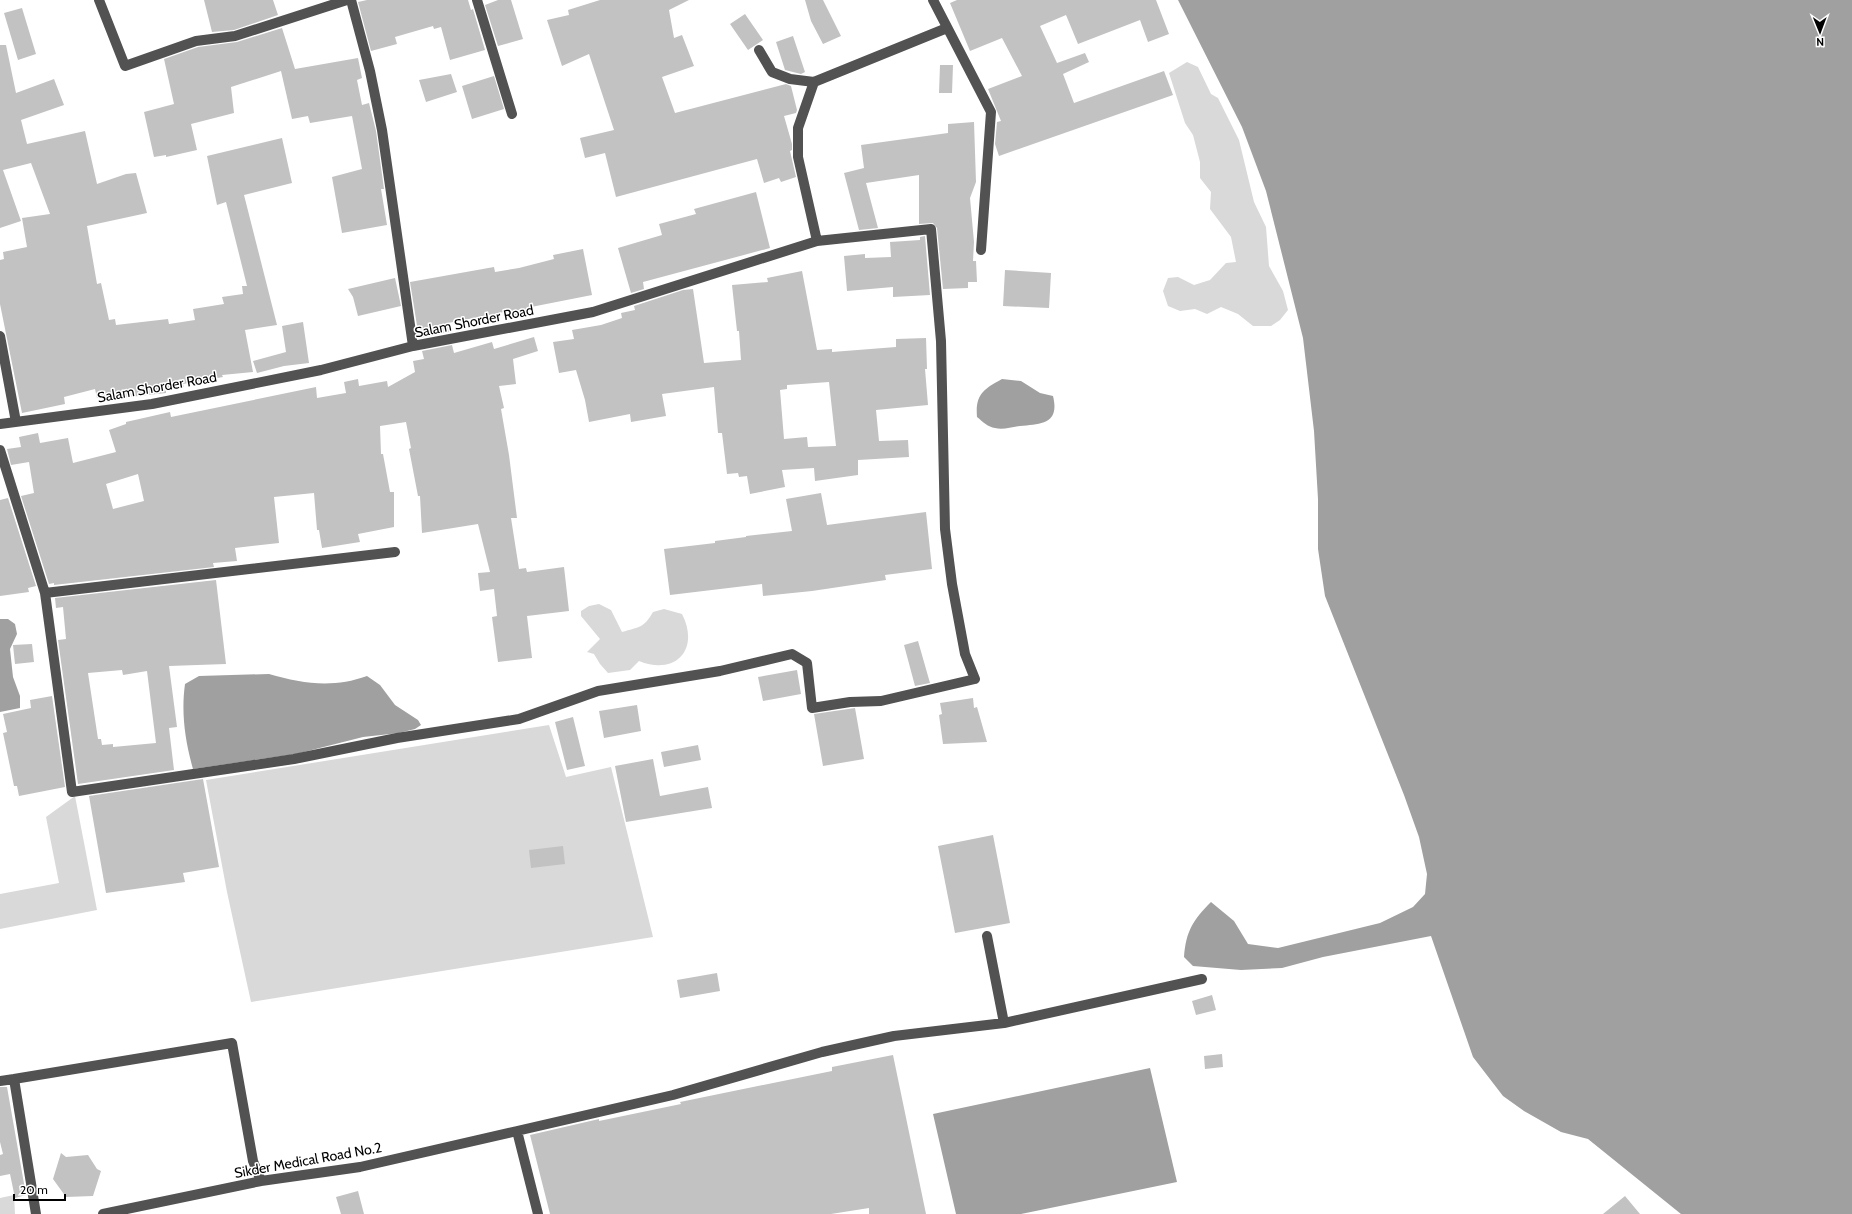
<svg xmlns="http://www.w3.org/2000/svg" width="1852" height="1214" font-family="Cabin,sans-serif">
	<rect width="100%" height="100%" fill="#fff"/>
	<!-- green -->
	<path fill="#d9d9d9" d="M 1187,62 L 1198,67 L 1211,94 L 1218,98 L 1239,140 L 1254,202 L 1266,227 L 1269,266 L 1283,291 L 1288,310 L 1280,320 L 1271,326 L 1253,326 L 1238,314 L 1221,307 L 1207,314 L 1195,309 L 1180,311 L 1168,306 L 1163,291 L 1168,278 L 1178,277 L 1194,285 L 1210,280 L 1226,263 L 1236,262 L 1231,237 L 1210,209 L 1211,192 L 1200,178 L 1200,162 L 1193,135 L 1185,123 L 1169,73 Z
		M 599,604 L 611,610 L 622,632 C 639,627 644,628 653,612 L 664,609 L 682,614 C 700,649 676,676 639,661 L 630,670 L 608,673 L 600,664 L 594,654 L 587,652 L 600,639 L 581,616 L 581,611 L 589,606 Z
		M 549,725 L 566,777 L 611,767 L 653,937 L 251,1002 L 227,892 L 206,780 Z
		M 75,796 L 97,910 L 0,929 L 0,894 L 59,883 L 46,817 Z
		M 14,1195 L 15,1214 L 0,1214 L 0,1198 Z"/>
	<!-- water -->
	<path fill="#a0a0a0" d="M 1178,0 L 1852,0 L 1852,1214 L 1681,1214 L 1588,1139 L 1561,1132 L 1524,1111 L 1503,1096 L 1473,1057 L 1431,936 L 1323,957 L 1282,968 L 1241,970 L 1193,966 L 1184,957 C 1186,931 1193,920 1211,902 L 1234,921 L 1248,944 L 1278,948 L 1380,923 L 1413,907 L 1425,894 L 1427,874 L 1419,837 L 1404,795 L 1325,596 L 1318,549 L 1318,499 L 1314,431 L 1303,338 L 1266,191 L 1242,127 Z
		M 1002,379 L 1021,381 L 1040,393 L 1053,396 C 1060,424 1041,424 1020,426 C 1012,427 1003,430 995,428 C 988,427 983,422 977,417 C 975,394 984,389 1002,379 Z
		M 0,619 L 8,619 L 15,624 L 17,634 L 10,649 L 13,677 L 20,696 L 20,708 L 0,712 Z
		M 269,674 C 303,684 334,688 367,676 L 380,685 L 395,705 L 418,720 L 421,725 L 415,729 L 399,733 L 363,737 L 296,754 L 193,769 C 185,741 181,713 185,684 L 199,676 Z
		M 1150,1068 L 1177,1182 L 1021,1214 L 956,1214 L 933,1114 Z"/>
	<!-- building -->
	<path fill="#c2c2c2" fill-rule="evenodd" d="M 204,0 L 273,0 L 278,15 L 234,30 L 212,32 Z
		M 367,0 L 468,0 L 471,10 L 473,9 L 485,50 L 450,60 L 441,27 L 434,29 L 433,26 L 395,37 L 397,44 L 371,51 L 358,2 Z
		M 498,0 L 511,0 L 523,39 L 498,46 L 485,5 Z
		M 600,0 L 689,0 L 669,10 L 674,38 L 682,35 L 694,66 L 662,77 L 675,113 L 786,84 L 791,86 L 797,110 L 796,113 L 784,116 L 792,144 L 792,150 L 790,151 L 796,177 L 781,182 L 779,178 L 764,183 L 757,159 L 616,197 L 605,153 L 585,158 L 580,138 L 614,130 L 589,54 L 562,66 L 547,20 L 569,15 L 568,10 Z
		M 805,0 L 823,0 L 841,36 L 823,44 L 811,21 Z
		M 957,0 L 1156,0 L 1169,34 L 1148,42 L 1140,20 L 1078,44 L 1066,15 L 1040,26 L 1057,63 L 1085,53 L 1089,62 L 1063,74 L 1074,103 L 1164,71 L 1173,95 L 999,156 L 995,144 L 997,122 L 1001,121 L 988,89 L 1022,76 L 1002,38 L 970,51 L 950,3 Z
		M 22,8 L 36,54 L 18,60 L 4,13 Z
		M 745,14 L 763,40 L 748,50 L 730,24 Z
		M 282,28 L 295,69 L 358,58 L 362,78 L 357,80 L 362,105 L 369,103 L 376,131 L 384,189 L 381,189 L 387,225 L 342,233 L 332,177 L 362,169 L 352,116 L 310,123 L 308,116 L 292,119 L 281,71 L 231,87 L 234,113 L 191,124 L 197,150 L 166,157 L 166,155 L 154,157 L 144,112 L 174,104 L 164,59 L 198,47 L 237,42 Z
		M 793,36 L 805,72 L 801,74 L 785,70 L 776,42 Z
		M 0,45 L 6,45 L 16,93 L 54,79 L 64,105 L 21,120 L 27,144 L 85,131 L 97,184 L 126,174 L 136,173 L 147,213 L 87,226 L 97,284 L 101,283 L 109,320 L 115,319 L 116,325 L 168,319 L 169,324 L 195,320 L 193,309 L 224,304 L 222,297 L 243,294 L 242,286 L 247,286 L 226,202 L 217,205 L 207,156 L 282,138 L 292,183 L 244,195 L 277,325 L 245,330 L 253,372 L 222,375 L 223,377 L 183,384 L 184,387 L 166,390 L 166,393 L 120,398 L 120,395 L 97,398 L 95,389 L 64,397 L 65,404 L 22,413 L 0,304 L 0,260 L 4,259 L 3,252 L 27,247 L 22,218 L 50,214 L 31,163 L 3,170 L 21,221 L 0,228 Z
		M 940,65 L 953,65 L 952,93 L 939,93 Z
		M 451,74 L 457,92 L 426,102 L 419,80 Z
		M 494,76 L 504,109 L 472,119 L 462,86 Z
		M 974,122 L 976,182 L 970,198 L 974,242 L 973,261 L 976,261 L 977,282 L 968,282 L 968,288 L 943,289 L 937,228 L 933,223 L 919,224 L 919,175 L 866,183 L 878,228 L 859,230 L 844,173 L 864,168 L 861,145 L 948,133 L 948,124 Z
		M 756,192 L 770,248 L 643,282 L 644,289 L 631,293 L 618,248 L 662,235 L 659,224 L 696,214 L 694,209 Z
		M 925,236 L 930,295 L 893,297 L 893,287 L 847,291 L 844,256 L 865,254 L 865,258 L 891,257 L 890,242 L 920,240 L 920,237 Z
		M 583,249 L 592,295 L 526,308 L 527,314 L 510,316 L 509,311 L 448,323 L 449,332 L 419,338 L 410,282 L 494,267 L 495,272 L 519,268 L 554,259 L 553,255 Z
		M 1005,270 L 1051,273 L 1049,308 L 1003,306 Z
		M 802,271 L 817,350 L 832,349 L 832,352 L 896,347 L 896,339 L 926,338 L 927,369 L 925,369 L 928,405 L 876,410 L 879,441 L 908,440 L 909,457 L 858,460 L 858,475 L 815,481 L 814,468 L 782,470 L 785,487 L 750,494 L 747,476 L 739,477 L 738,473 L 727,474 L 722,433 L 718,433 L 714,387 L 662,394 L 666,416 L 631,422 L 630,414 L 589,422 L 585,400 L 576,370 L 559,373 L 553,342 L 574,339 L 572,330 L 601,325 L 622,318 L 621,313 L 635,310 L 634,306 L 683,290 L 693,289 L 704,363 L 741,360 L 739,331 L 737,331 L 732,285 L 768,282 L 767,278 ZM 829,382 L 836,446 L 808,447 L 807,437 L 784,439 L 780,390 L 787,389 L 787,385 Z
		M 395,278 L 401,306 L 358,316 L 353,297 L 348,289 Z
		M 303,322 L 309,363 L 284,366 L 257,373 L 253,361 L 286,352 L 282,326 Z
		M 534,337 L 538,351 L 513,359 L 516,384 L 499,386 L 504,408 L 501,409 L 509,455 L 517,518 L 511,518 L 519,569 L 526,568 L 527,572 L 564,567 L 569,611 L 527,616 L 532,658 L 498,662 L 492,617 L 497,616 L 494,589 L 480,591 L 478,573 L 490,572 L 478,524 L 422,533 L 420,496 L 418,496 L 409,449 L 411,448 L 406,422 L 380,426 L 381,454 L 383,454 L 390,492 L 394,492 L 394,527 L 358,534 L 360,542 L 322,548 L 319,530 L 317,530 L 314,493 L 274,497 L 279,543 L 235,548 L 237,561 L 213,563 L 214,567 L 54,585 L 54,583 L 49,584 L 21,496 L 34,493 L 29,462 L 11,465 L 7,449 L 21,447 L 19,437 L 38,433 L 40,443 L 68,438 L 73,463 L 116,452 L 109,430 L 126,424 L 126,422 L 170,412 L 171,417 L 316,387 L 317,398 L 346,393 L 344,382 L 358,379 L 359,386 L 387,381 L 388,387 L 415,372 L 413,361 L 424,359 L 422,351 L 452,345 L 454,353 L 492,342 L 494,349 ZM 138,474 L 144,501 L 113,509 L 106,484 Z
		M 821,493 L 827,525 L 926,512 L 932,569 L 885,575 L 886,580 L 812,591 L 763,596 L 762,584 L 670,595 L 664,549 L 715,543 L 715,541 L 746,537 L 746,536 L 792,531 L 786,499 Z
		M 8,498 L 36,586 L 28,588 L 29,592 L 0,596 L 0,500 Z
		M 216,580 L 226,664 L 169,666 L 177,727 L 169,728 L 174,770 L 78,784 L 58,640 L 66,639 L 63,607 L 56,608 L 55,598 ZM 122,670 L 123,675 L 147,671 L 156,743 L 113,747 L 113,744 L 102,745 L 101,739 L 98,739 L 88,673 Z
		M 918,641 L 930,683 L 915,686 L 904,645 Z
		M 32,644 L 34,662 L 15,664 L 13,645 Z
		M 797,670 L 801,694 L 763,701 L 758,677 Z
		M 52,696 L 65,787 L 19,796 L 17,786 L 14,786 L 8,757 L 3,733 L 7,732 L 3,714 L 31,708 L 30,700 Z
		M 973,698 L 974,708 L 977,707 L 987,742 L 943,744 L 939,715 L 942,714 L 940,703 Z
		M 637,705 L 641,731 L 604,738 L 599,711 Z
		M 855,708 L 864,759 L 823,766 L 814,714 Z
		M 573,717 L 585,766 L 567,770 L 555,722 Z
		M 698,745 L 701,760 L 664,767 L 661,752 Z
		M 653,759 L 660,796 L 708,787 L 712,808 L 626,822 L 615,766 Z
		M 203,779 L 219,867 L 183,873 L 185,882 L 106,893 L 89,796 Z
		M 993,835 L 1010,923 L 955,933 L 938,846 Z
		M 563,846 L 565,864 L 531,868 L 529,850 Z
		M 717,973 L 720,991 L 680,998 L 677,980 Z
		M 1212,995 L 1216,1010 L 1196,1015 L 1192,1001 Z
		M 1222,1054 L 1223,1067 L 1205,1069 L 1204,1056 Z
		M 893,1055 L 926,1214 L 869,1214 L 869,1208 L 831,1214 L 550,1214 L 530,1135 L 599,1119 L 599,1121 L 681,1104 L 680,1102 L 832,1071 L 832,1067 Z
		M 0,1087 L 7,1087 L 26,1195 L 15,1198 L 10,1174 L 0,1176 L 0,1155 L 3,1154 L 0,1142 Z
		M 61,1153 L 66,1157 L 88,1155 L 97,1169 L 101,1171 L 93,1196 L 66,1197 L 53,1179 Z
		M 358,1191 L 364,1214 L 341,1214 L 336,1197 Z
		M 1625,1196 L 1640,1214 L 1603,1214 Z"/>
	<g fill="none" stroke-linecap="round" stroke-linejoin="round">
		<!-- minor -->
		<path stroke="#525252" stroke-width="10" d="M 99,0 L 125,66 L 196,41 L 235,36 L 347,0
			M 351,0 L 370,71 L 382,130 L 413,346
			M 477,0 L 512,114
			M 933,0 L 991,112 L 981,250
			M 759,50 L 772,72 L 790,79 L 814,82 L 947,28
			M 814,82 L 798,128 L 798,157 L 817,241
			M 0,336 L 16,422
			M 0,424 L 152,404 L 321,370 L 413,346 L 593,312 L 817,241 L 931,229 L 941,341 L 945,529 L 952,584 L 965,654 L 975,679 L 881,701 L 850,702 L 812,708 L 807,663 L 792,654 L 720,671 L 598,691 L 519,719 L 397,738 L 294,759 L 72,792 L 45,593 L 0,450
			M 45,593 L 395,552
			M 987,936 L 1004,1023
			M 0,1081 L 14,1079
			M 517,1131 L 538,1214
			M 36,1214 L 14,1079 L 232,1043 L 253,1161 L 261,1181
			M 103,1214 L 261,1181 L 360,1167 L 517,1131 L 673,1095 L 822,1052 L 894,1036 L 1004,1023 L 1202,979"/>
	</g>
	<g text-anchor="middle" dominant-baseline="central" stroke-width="3" stroke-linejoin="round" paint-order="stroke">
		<!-- street labels -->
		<g font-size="14" fill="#000" stroke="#fff">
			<text transform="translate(474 321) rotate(-11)">Salam Shorder Road</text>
			<text transform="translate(157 387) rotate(-10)">Salam Shorder Road</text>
			<text transform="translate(308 1160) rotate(-10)">Sikder Medical Road No.2</text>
		</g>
	</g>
	<!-- north arrow -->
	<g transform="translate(1820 32) rotate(179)" stroke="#ffffff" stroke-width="3" paint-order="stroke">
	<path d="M0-3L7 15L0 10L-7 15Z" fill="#000000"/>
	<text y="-6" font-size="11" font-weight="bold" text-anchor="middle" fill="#000000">N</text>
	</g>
	<!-- scale -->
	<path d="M14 1194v6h51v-6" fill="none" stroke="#000000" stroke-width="2"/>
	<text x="20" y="1194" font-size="12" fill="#000000" stroke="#ffffff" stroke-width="3" paint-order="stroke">20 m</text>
</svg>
